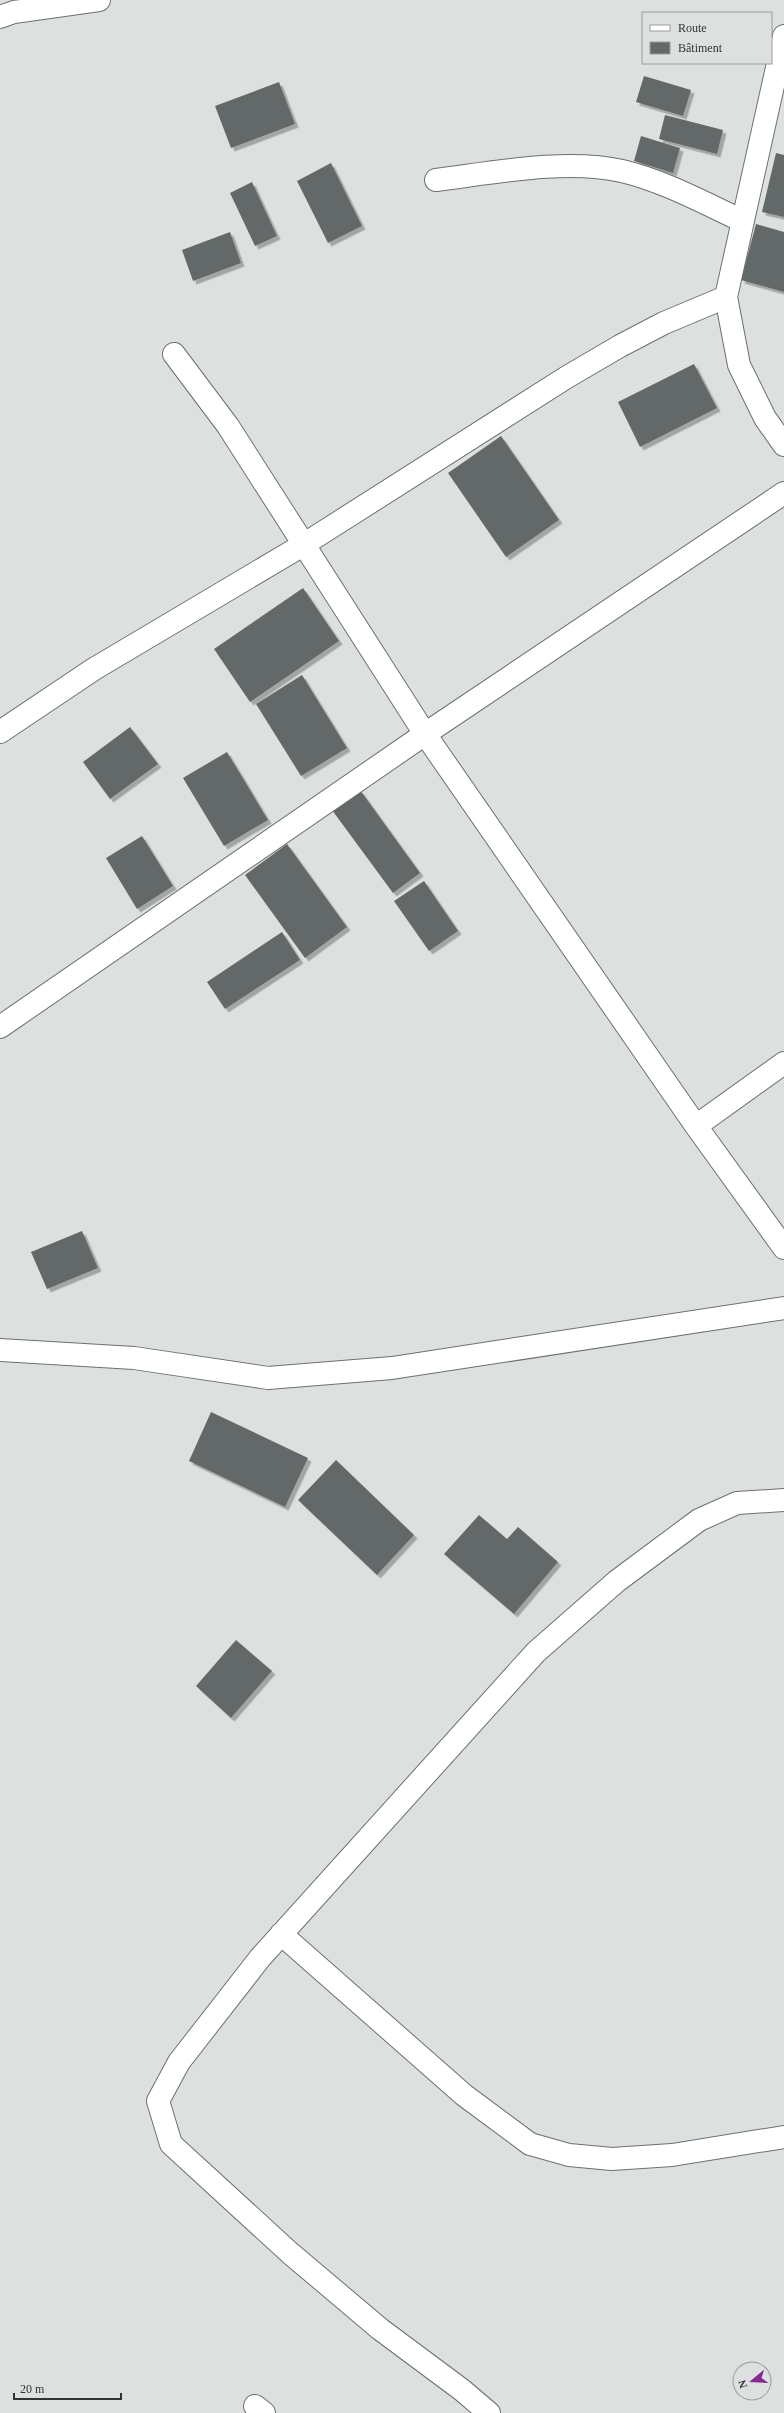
<svg xmlns="http://www.w3.org/2000/svg" width="784" height="2413" font-family="'Times New Roman',serif">
	<defs>
		<filter id="shadow"><feDropShadow dx="3.5" dy="3.5" stdDeviation="0" flood-color="#0004"/></filter>
	</defs>
	<rect width="100%" height="100%" fill="#dce1df"/>
	<!-- building -->
	<path fill="#646867" filter="url(#shadow)" d="M 644,76 L 691,90 L 683,116 L 636,102 Z
		M 279,82 L 295,124 L 231,148 L 215,106 Z
		M 665,115 L 723,130 L 717,154 L 659,139 Z
		M 641,136 L 680,148 L 673,173 L 634,161 Z
		M 776,153 L 784,155 L 784,217 L 762,212 Z
		M 331,163 L 362,226 L 328,243 L 297,181 Z
		M 252,182 L 277,236 L 255,246 L 230,193 Z
		M 756,224 L 784,232 L 784,292 L 741,280 Z
		M 230,232 L 241,263 L 193,281 L 182,250 Z
		M 694,364 L 717,408 L 640,447 L 618,402 Z
		M 501,436 L 559,520 L 506,557 L 448,473 Z
		M 303,588 L 339,641 L 250,702 L 214,649 Z
		M 302,675 L 347,748 L 301,776 L 256,704 Z
		M 130,727 L 158,764 L 110,799 L 83,762 Z
		M 227,752 L 268,820 L 224,846 L 183,778 Z
		M 360,790 L 420,873 L 393,893 L 332,810 Z
		M 142,836 L 173,886 L 137,909 L 106,858 Z
		M 287,844 L 347,927 L 305,958 L 245,875 Z
		M 424,881 L 458,931 L 429,951 L 394,901 Z
		M 282,932 L 300,960 L 225,1009 L 207,982 Z
		M 82,1231 L 98,1268 L 47,1289 L 31,1252 Z
		M 211,1412 L 308,1458 L 285,1507 L 189,1461 Z
		M 336,1460 L 414,1535 L 377,1575 L 298,1500 Z
		M 479,1515 L 507,1539 L 518,1527 L 558,1562 L 514,1614 L 444,1554 Z
		M 236,1640 L 272,1671 L 231,1718 L 196,1686 Z"/>
	<g fill="none" stroke-linecap="round" stroke-linejoin="round">
		<defs>
			<path id="street" d="M 0,17 L 14,12 L 99,0
				M 784,36 L 726,297 L 739,365 L 765,418 L 784,445
				M 436,180 C 492,173 566,158 622,171 C 664,181 704,203 743,221
				M 174,354 L 228,426 L 425,734 L 696,1126 L 784,1248
				M 0,732 L 94,669 L 303,545 L 567,377 L 620,346 L 664,323 L 726,297
				M 0,1027 L 425,734 L 784,493
				M 696,1126 L 784,1063
				M 0,1350 L 134,1358 L 268,1378 L 392,1368 L 784,1308
				M 281,1934 L 464,2095 L 530,2144 L 569,2155 L 612,2159 L 672,2155 L 784,2137
				M 255,2406 L 264,2413
				M 489,2413 L 462,2390 L 380,2329 L 290,2253 L 171,2144 L 158,2101 L 179,2062 L 260,1958 L 536,1652 L 617,1581 L 699,1520 L 737,1503 L 784,1500"/>
		</defs>
		<!-- street casing -->
		<use href="#street" stroke="#6c706f" stroke-width="24"/>
		<!-- street -->
		<use href="#street" stroke="#fff" stroke-width="22"/>
	</g>
	<!-- legend -->
	<rect x="642" y="12" width="130" height="52" fill="#dce1df" stroke="#989b9a"/>
	<rect x="650" y="25" width="20" height="6" fill="#ffffff" stroke="#989b9a"/>
	<text x="678" y="32" font-size="12" fill="#313332">Route</text>
	<rect x="650" y="42" width="20" height="12" fill="#646867" stroke="#989b9a"/>
	<text x="678" y="52" font-size="12" fill="#313332">Bâtiment</text>
	<!-- north arrow -->
	<g transform="translate(752 2381) rotate(252)"><circle r="19" fill="#dce1df" stroke="#989b9a"/>
	<path d="M0-3L7 15L0 10L-7 15Z" fill="#882891"/>
	<text y="-6" font-size="11" font-weight="bold" text-anchor="middle" fill="#313332">N</text>
	</g>
	<!-- scale -->
	<path d="M14 2393v6h107v-6" fill="none" stroke="#313332" stroke-width="2"/>
	<text x="20" y="2393" font-size="12" fill="#313332" stroke="#dce1df" stroke-width="3" paint-order="stroke">20 m</text>
</svg>
